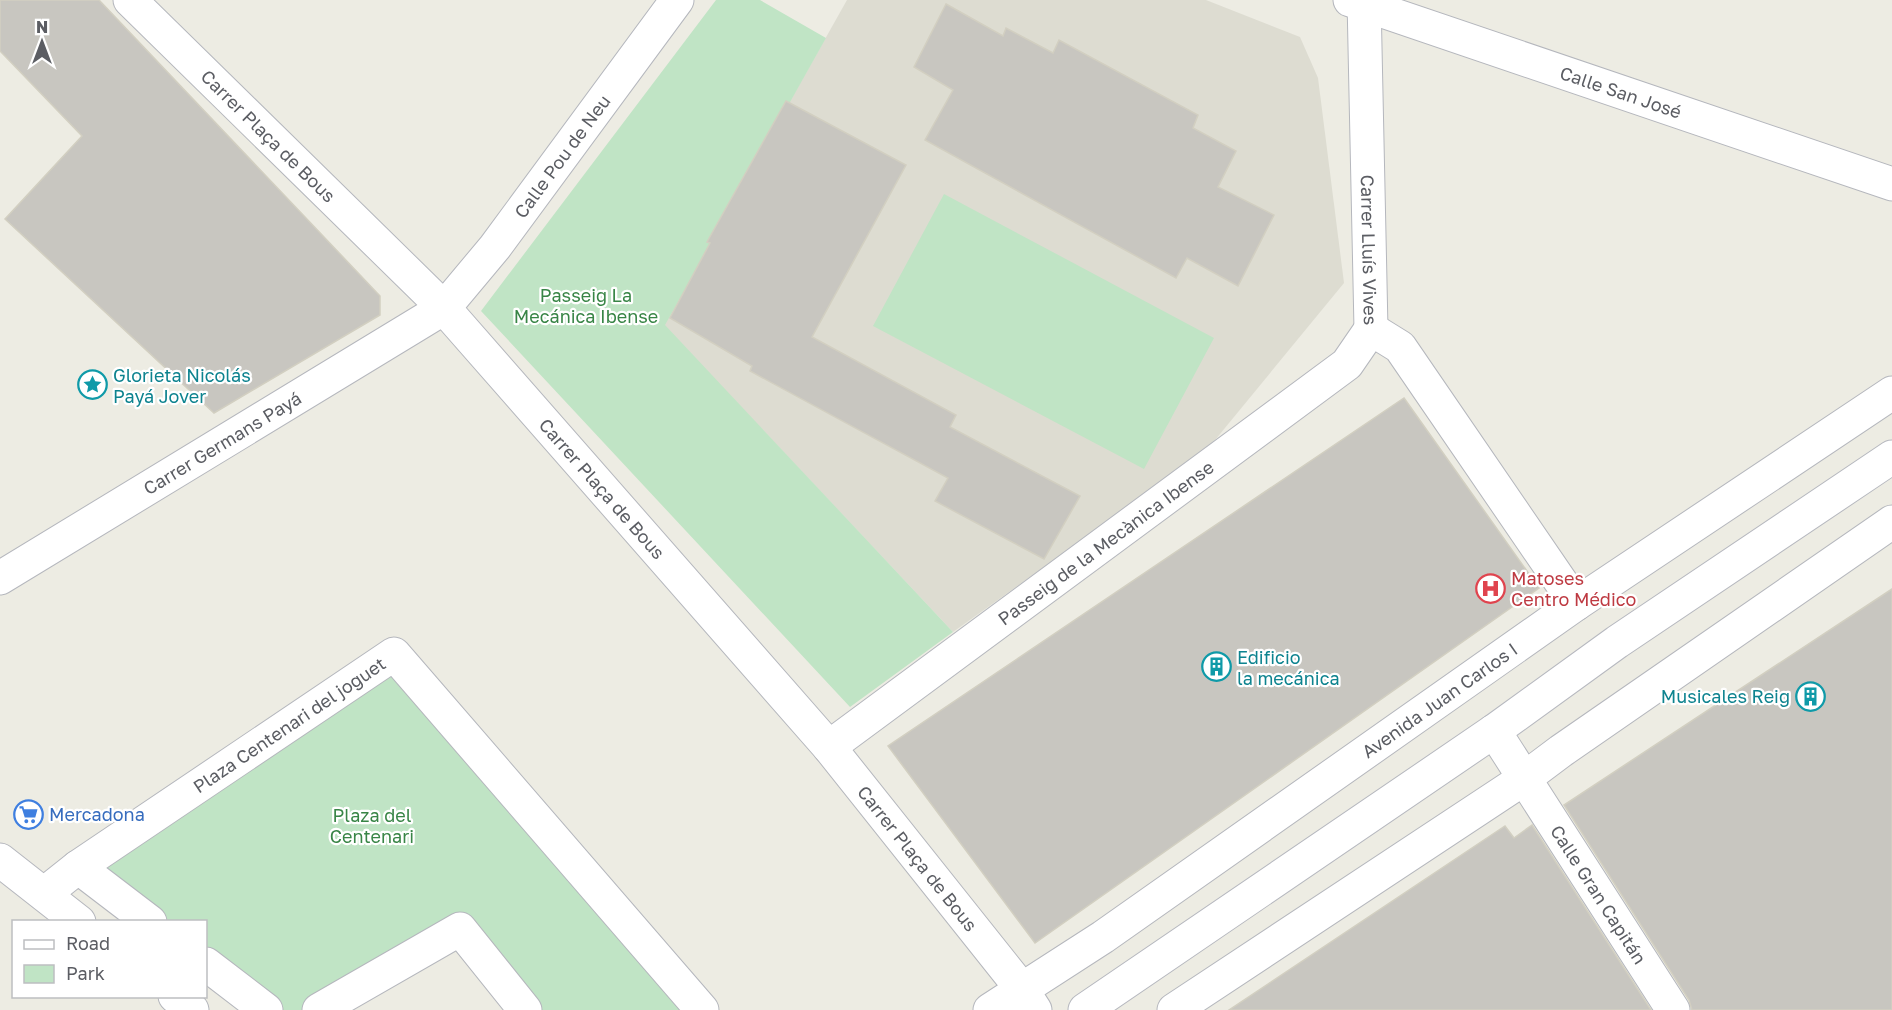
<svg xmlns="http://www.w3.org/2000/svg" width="1892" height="1010" font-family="'Golos Text',sans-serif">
	<rect width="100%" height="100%" fill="#edece3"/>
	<!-- education -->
	<path fill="#dddcd1" d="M 847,0 L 1206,0 L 1300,37 L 1318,78 L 1344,283 L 1206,451 L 953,632 L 664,325 Z"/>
	<!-- green -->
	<path fill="#c0e4c5" d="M 716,0 L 760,0 L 826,38 L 665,325 L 953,632 L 850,707 L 481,311 Z
		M 944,194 L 1214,338 L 1144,469 L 873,326 Z
		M 401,662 L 702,1010 L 537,1010 L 459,916 L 302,1010 L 279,1010 L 206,951 L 206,922 L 169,921 L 91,858 Z"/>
	<!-- building -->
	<path fill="#c8c6c0" stroke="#d2cfc1" stroke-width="1.5" d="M 0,0 L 99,0 L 380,296 L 380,315 L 214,413 L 5,219 L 82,136 L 0,51 Z
		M 946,4 L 1003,36 L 1006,28 L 1053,53 L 1059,40 L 1198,115 L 1193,128 L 1236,151 L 1218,187 L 1274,215 L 1238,286 L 1187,258 L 1176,278 L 925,140 L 953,90 L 914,67 Z
		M 786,101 L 906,165 L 812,337 L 956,415 L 950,427 L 1080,496 L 1044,559 L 935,501 L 948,478 L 750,371 L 752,366 L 670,318 L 710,243 L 707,242 Z
		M 1404,398 L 1539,588 L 1035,943 L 888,746 Z
		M 1892,589 L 1892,1010 L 1692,1010 L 1689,1000 L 1564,805 Z
		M 1532,825 L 1651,1010 L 1229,1010 L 1505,826 L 1514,838 Z"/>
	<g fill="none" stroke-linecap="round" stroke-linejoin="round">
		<defs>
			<g id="street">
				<path id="s1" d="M 130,0 L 444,308 L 829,747 L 1021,988 L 1035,1010"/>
				<path id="s2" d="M 1350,0 L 1892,184"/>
				<path id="s3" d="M 1364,0 L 1371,329"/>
				<path d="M 1371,329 L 1400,347 L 1576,604"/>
				<path id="s4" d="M 0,578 L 444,308 L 495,247 L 677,0"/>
				<path id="s5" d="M 1494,731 L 1673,1010"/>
				<path id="s6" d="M 829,747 L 1347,364 L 1371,329"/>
				<path d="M 0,860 L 79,922"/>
				<path d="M 78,867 L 150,922"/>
				<path id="s7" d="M 44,894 L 78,867 L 394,654 L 702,1010"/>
				<path d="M 206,964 L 266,1010"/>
				<path d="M 175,996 L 192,1010"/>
				<path d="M 319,1010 L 460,929 L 525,1010"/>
				<path id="s8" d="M 990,1010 L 1103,937 L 1576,604 L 1892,393"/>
				<path d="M 1174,1010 L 1525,778 L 1561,751 L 1892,522"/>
			</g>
			<path id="secondary" d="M 1085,1010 L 1494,731 L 1617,642 L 1892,457"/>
		</defs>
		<!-- street casing -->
		<use href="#street" stroke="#b5b7bd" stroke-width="35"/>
		<!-- secondary casing -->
		<use href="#secondary" stroke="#b6b8bf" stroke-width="35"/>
		<!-- street -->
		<use href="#street" stroke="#fff" stroke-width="33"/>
		<!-- secondary -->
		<use href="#secondary" stroke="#fff" stroke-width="33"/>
	</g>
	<!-- icons -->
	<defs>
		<symbol id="sight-ring" viewBox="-11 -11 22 22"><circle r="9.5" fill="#fff" stroke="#0f9aa8" stroke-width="1.5"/><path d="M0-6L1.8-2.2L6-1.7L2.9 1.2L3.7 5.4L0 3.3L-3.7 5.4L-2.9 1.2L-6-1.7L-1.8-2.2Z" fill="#0f9aa8"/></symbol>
		<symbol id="hospital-ring" viewBox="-11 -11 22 22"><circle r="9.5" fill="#fff" stroke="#e0444e" stroke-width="1.5"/><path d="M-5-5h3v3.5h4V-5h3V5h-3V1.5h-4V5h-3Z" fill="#e0444e"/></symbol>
		<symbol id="building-ring" viewBox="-11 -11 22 22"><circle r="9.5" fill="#fff" stroke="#0f9aa8" stroke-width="1.5"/><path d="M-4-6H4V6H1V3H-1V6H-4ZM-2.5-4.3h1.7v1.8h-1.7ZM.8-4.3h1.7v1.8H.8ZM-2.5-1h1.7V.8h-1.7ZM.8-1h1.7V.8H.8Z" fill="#0f9aa8"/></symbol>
		<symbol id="supermarket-ring" viewBox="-11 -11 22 22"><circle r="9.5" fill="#fff" stroke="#3f7fe0" stroke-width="1.5"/><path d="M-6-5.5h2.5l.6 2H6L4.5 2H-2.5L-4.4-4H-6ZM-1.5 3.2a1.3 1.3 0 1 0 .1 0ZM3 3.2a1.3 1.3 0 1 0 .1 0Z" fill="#3f7fe0"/></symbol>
	</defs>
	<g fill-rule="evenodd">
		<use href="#sight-ring" x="76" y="368" width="33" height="33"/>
		<use href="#hospital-ring" x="1474" y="572" width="33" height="33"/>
		<use href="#building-ring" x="1200" y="650" width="33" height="33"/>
		<use href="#building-ring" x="1794" y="680" width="33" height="33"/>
		<use href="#supermarket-ring" x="12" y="798" width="33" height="33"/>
	</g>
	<g text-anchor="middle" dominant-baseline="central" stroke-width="4.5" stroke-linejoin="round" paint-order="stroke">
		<!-- street labels -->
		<g font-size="18" fill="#5b5d63" stroke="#fff">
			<text stroke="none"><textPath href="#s2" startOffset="286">Calle San José</textPath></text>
			<text stroke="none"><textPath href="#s1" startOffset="194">Carrer Plaça de Bous</textPath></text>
			<text stroke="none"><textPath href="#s4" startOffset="712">Calle Pou de Neu</textPath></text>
			<text stroke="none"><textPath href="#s3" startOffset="250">Carrer Lluís Vives</textPath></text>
			<text stroke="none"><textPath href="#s4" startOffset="260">Carrer Germans Payá</textPath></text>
			<text stroke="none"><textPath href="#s1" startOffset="680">Carrer Plaça de Bous</textPath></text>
			<text stroke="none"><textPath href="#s6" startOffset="344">Passeig de la Mecànica Ibense</textPath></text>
			<text stroke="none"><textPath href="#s8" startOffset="546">Avenida Juan Carlos I</textPath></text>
			<text stroke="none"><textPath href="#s7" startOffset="298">Plaza Centenari del joguet</textPath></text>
			<text stroke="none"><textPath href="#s1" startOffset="1166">Carrer Plaça de Bous</textPath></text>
			<text stroke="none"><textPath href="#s5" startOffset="194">Calle Gran Capitán</textPath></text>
		</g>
		<!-- park labels -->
		<g font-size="18" fill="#388546" stroke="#fff">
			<text x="586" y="295">Passeig La<tspan x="586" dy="21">Mecánica Ibense</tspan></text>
			<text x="372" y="815">Plaza del<tspan x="372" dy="21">Centenari</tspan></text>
		</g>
		<!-- culture labels -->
		<g font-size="18" fill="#0d838f" stroke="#fff" text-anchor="start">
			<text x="113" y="375">Glorieta Nicolás<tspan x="113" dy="21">Payá Jover</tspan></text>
			<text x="1237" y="657">Edificio<tspan x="1237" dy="21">la mecánica</tspan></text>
			<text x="1790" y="696" text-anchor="end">Musicales Reig</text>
		</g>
		<!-- health labels -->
		<g font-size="18" fill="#be3a42" stroke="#fff" text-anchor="start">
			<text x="1511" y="578">Matoses<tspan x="1511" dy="21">Centro Médico</tspan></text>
		</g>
		<!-- shop labels -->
		<g font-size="18" fill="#366cbe" stroke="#fff" text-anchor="start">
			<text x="49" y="814">Mercadona</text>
		</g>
	</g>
	<!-- legend -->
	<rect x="12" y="920" width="195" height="78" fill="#ffffff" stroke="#bdbec1" stroke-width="1.5"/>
	<rect x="24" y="940" width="30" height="9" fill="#ffffff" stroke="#bdbec1" stroke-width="1.5"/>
	<text x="66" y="950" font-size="18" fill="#5b5d63">Road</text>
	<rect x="24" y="965" width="30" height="18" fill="#c0e4c5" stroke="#bdbec1" stroke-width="1.5"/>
	<text x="66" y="980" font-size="18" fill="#5b5d63">Park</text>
	<!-- north arrow -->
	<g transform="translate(42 42)" stroke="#ffffff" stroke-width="4.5" paint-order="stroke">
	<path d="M0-4.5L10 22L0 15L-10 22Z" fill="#5b5d63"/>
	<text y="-9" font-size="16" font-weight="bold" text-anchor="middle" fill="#5b5d63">N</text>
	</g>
</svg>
